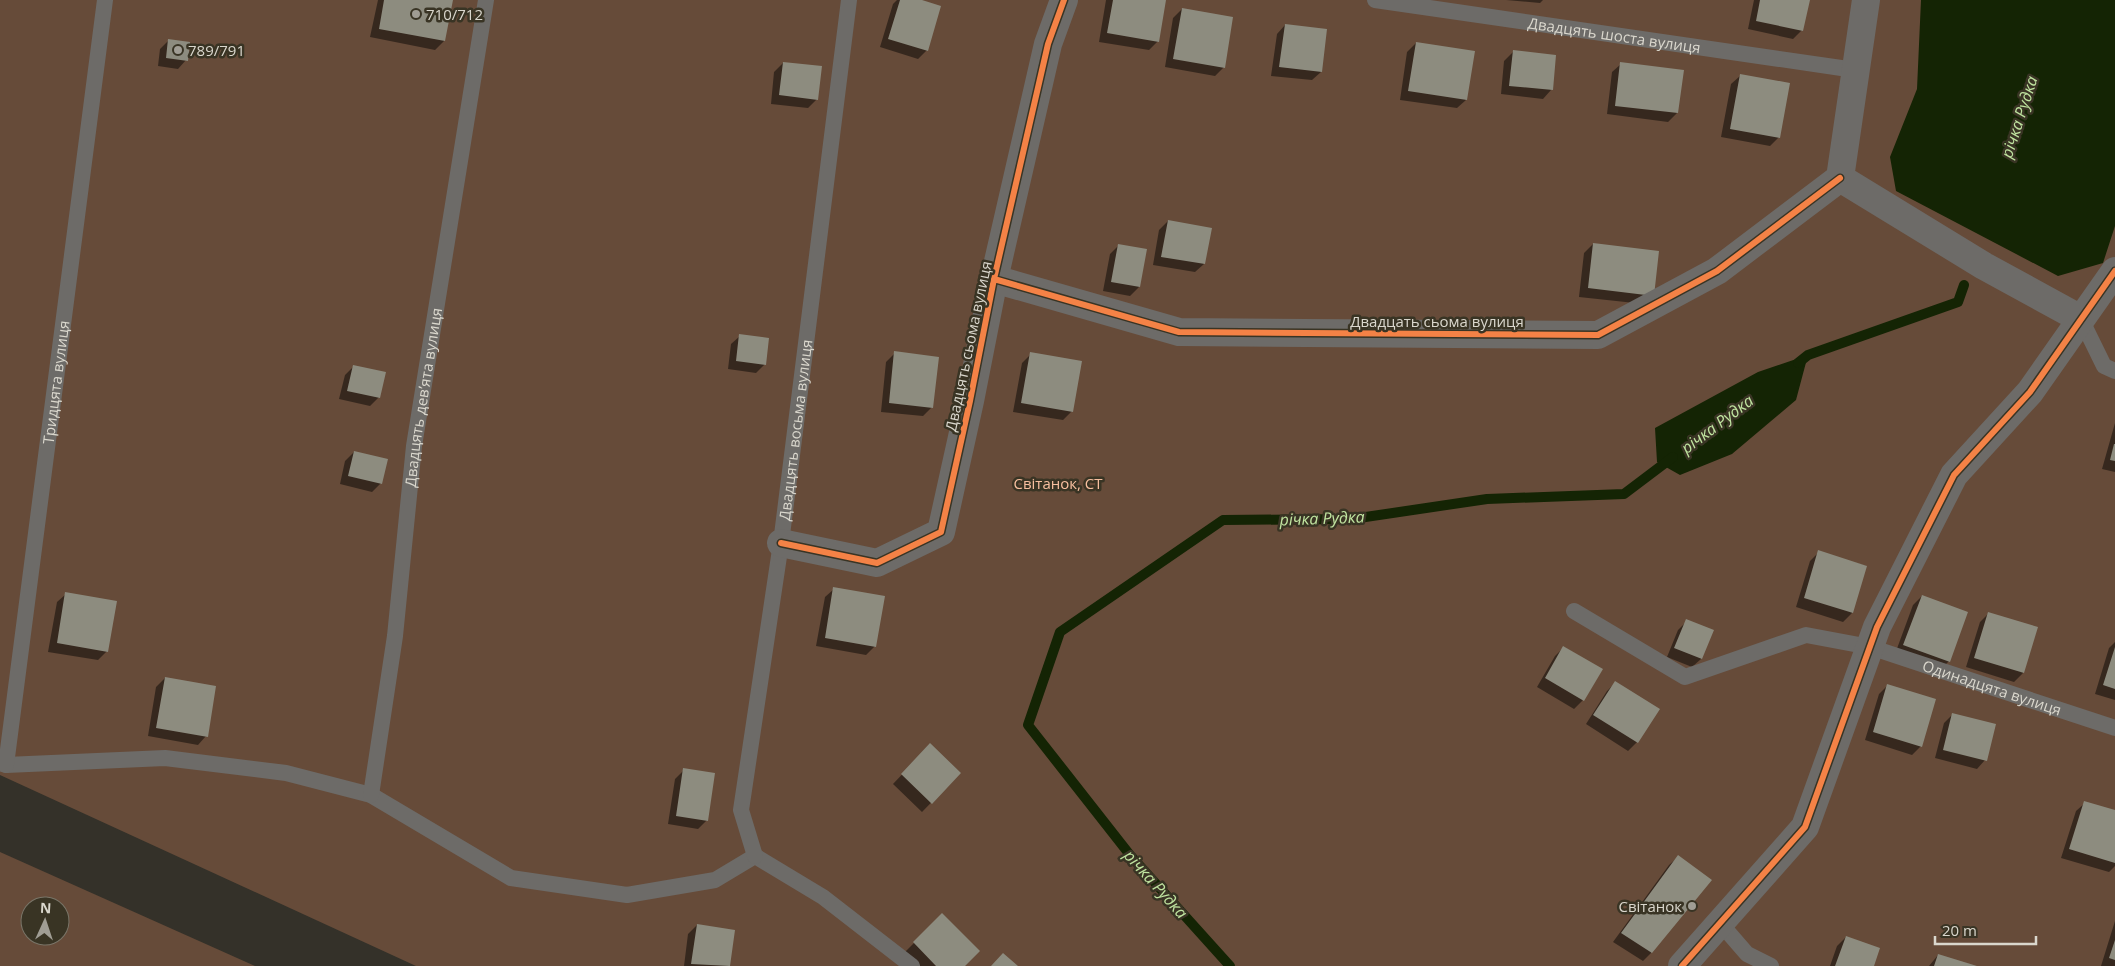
<svg xmlns="http://www.w3.org/2000/svg" width="2115" height="966" font-family="'Open Sans',sans-serif">
	<rect width="100%" height="100%" fill="#343129"/>
	<!-- green -->
	<path fill="#664b39" fill-rule="evenodd" d="M 0,0 L 2115,0 L 2115,966 L 416,966 L 0,775 Z
		M 0,852 L 255,966 L 0,966 ZM 30,906 L 60,906 L 60,936 L 30,936 Z"/>
	<!-- water -->
	<path fill="#142404" d="M 1921,0 L 2115,0 L 2115,226 L 2103,263 L 2058,276 L 1896,191 L 1890,157 L 1917,89 Z
		M 1808,355 L 1796,400 L 1732,454 L 1680,475 L 1657,462 L 1655,428 L 1758,372 Z"/>
	<!-- shadow -->
	<path fill="#0007" d="M 378,0 L 452,0 L 444,41 L 435,50 L 370,37 Z
		M 897,0 L 917,0 L 927,50 L 918,59 L 880,47 L 893,4 Z
		M 1106,0 L 1165,0 L 1158,41 L 1149,50 L 1099,42 Z
		M 1506,0 L 1543,0 L 1540,3 Z
		M 1754,0 L 1809,0 L 1802,30 L 1793,39 L 1748,29 Z
		M 1182,9 L 1224,67 L 1215,76 L 1165,67 L 1173,18 Z
		M 1285,25 L 1321,72 L 1312,80 L 1271,76 L 1277,34 Z
		M 169,40 L 186,60 L 178,69 L 158,66 L 160,49 Z
		M 1416,43 L 1466,100 L 1457,108 L 1400,100 L 1407,52 Z
		M 1513,52 L 1551,90 L 1543,99 L 1501,94 L 1504,61 Z
		M 783,63 L 817,99 L 808,108 L 771,104 L 774,72 Z
		M 1621,64 L 1677,113 L 1668,122 L 1607,114 L 1612,72 Z
		M 1740,76 L 1779,137 L 1770,146 L 1721,137 L 1731,84 Z
		M 1168,221 L 1204,264 L 1195,272 L 1153,265 L 1159,230 Z
		M 1593,244 L 1657,252 L 1644,304 L 1579,297 L 1584,253 Z
		M 1119,245 L 1139,287 L 1130,296 L 1103,291 L 1110,254 Z
		M 740,336 L 765,364 L 756,373 L 728,369 L 731,344 Z
		M 895,353 L 932,407 L 923,416 L 881,412 L 886,362 Z
		M 1031,354 L 1072,411 L 1063,420 L 1013,412 L 1022,363 Z
		M 354,366 L 379,397 L 370,406 L 339,399 L 345,375 Z
		M 2115,423 L 2115,472 L 2102,469 Z
		M 354,452 L 381,483 L 372,492 L 340,484 L 345,461 Z
		M 1819,552 L 1866,566 L 1852,613 L 1843,622 L 1796,607 L 1810,561 Z
		M 834,589 L 875,646 L 866,655 L 816,646 L 825,597 Z
		M 66,594 L 107,651 L 98,660 L 48,652 L 57,602 Z
		M 1922,596 L 1949,661 L 1940,670 L 1895,654 L 1913,605 Z
		M 1989,613 L 2037,628 L 2023,673 L 2014,682 L 1966,667 L 1980,622 Z
		M 1687,621 L 1712,631 L 1701,659 L 1692,667 L 1667,657 L 1678,630 Z
		M 2115,642 L 2115,700 L 2095,694 L 2109,648 Z
		M 1564,647 L 1601,669 L 1583,700 L 1574,709 L 1537,687 L 1555,656 Z
		M 165,678 L 206,736 L 198,745 L 148,736 L 156,687 Z
		M 1616,682 L 1637,742 L 1628,751 L 1586,724 L 1607,691 Z
		M 1888,685 L 1921,746 L 1912,755 L 1865,740 L 1879,694 Z
		M 1953,714 L 1985,760 L 1977,769 L 1935,758 L 1944,723 Z
		M 930,745 L 960,773 L 922,812 L 893,784 Z
		M 684,770 L 707,820 L 698,829 L 668,824 L 675,779 Z
		M 2085,803 L 2115,812 L 2115,866 L 2109,872 L 2061,858 L 2076,811 Z
		M 1678,857 L 1651,953 L 1643,961 L 1613,942 L 1669,865 Z
		M 942,915 L 963,966 L 919,966 L 905,952 Z
		M 2115,921 L 2115,966 L 2101,966 Z
		M 697,925 L 734,931 L 728,966 L 684,966 L 688,934 Z
		M 1846,937 L 1873,966 L 1830,966 L 1837,946 Z
		M 1938,955 L 1974,966 L 1929,966 Z"/>
	<g fill="none" stroke-linecap="round" stroke-linejoin="round">
		<!-- stream -->
		<path stroke="#142404" stroke-width="10" d="M 1798,363 L 1808,355 L 1958,302 L 1964,285
			M 1230,966 L 1130,855 L 1028,725 L 1060,632 L 1223,520 L 1352,519 L 1487,499 L 1624,494 L 1673,457"/>
	</g>
	<!-- building -->
	<path fill="#8d8c7f" d="M 384,0 L 453,0 L 445,41 L 379,29 Z
		M 900,0 L 922,0 L 941,6 L 928,51 L 888,39 Z
		M 1113,0 L 1166,0 L 1159,42 L 1107,33 Z
		M 1760,0 L 1810,0 L 1803,31 L 1756,21 Z
		M 1182,8 L 1233,17 L 1225,68 L 1173,59 Z
		M 1285,24 L 1327,29 L 1322,72 L 1279,67 Z
		M 168,39 L 190,42 L 188,61 L 166,58 Z
		M 1416,42 L 1475,51 L 1467,100 L 1408,91 Z
		M 1513,50 L 1556,55 L 1553,90 L 1509,86 Z
		M 783,62 L 822,66 L 818,100 L 779,95 Z
		M 1620,62 L 1684,70 L 1678,113 L 1615,106 Z
		M 1740,74 L 1790,83 L 1780,138 L 1730,129 Z
		M 1168,220 L 1212,228 L 1205,264 L 1161,257 Z
		M 1593,243 L 1659,251 L 1654,296 L 1588,288 Z
		M 1118,244 L 1147,249 L 1140,287 L 1111,282 Z
		M 739,334 L 769,338 L 766,365 L 736,361 Z
		M 894,351 L 939,357 L 933,408 L 889,403 Z
		M 1030,352 L 1082,361 L 1073,412 L 1021,403 Z
		M 353,365 L 386,372 L 380,398 L 347,391 Z
		M 2114,444 L 2115,444 L 2115,461 L 2110,460 Z
		M 354,451 L 388,459 L 382,484 L 348,476 Z
		M 1818,550 L 1867,566 L 1853,613 L 1804,598 Z
		M 833,587 L 885,596 L 876,647 L 825,638 Z
		M 65,592 L 117,601 L 108,652 L 57,643 Z
		M 1922,595 L 1968,612 L 1950,662 L 1903,645 Z
		M 1988,612 L 2038,627 L 2024,673 L 1974,658 Z
		M 1686,619 L 1714,630 L 1702,659 L 1674,648 Z
		M 1563,646 L 1603,669 L 1584,701 L 1545,678 Z
		M 2115,647 L 2115,689 L 2103,685 Z
		M 165,677 L 216,686 L 208,737 L 156,728 Z
		M 1615,681 L 1660,709 L 1638,743 L 1593,715 Z
		M 1887,684 L 1936,699 L 1922,747 L 1873,732 Z
		M 1952,713 L 1996,724 L 1987,761 L 1943,750 Z
		M 930,743 L 961,773 L 932,804 L 901,774 Z
		M 683,768 L 715,773 L 708,821 L 676,816 Z
		M 2084,801 L 2115,810 L 2115,863 L 2069,849 Z
		M 1678,855 L 1712,880 L 1652,953 L 1621,933 Z
		M 942,913 L 980,951 L 965,966 L 936,966 L 913,942 Z
		M 697,924 L 735,930 L 730,966 L 691,964 Z
		M 1846,936 L 1880,948 L 1874,966 L 1835,966 Z
		M 2115,940 L 2115,960 L 2109,958 Z
		M 1003,953 L 1018,966 L 991,966 Z
		M 1938,954 L 1977,966 L 1934,966 Z"/>
	<g fill="none" stroke-linecap="round" stroke-linejoin="round">
		<!-- lane -->
		<g stroke="#6d6b68" stroke-width="16">
			<path id="s1" d="M 1375,0 L 1855,70"/>
			<path d="M 2081,319 L 2104,366 L 2115,371"/>
			<path id="s2" d="M 1574,611 L 1685,677 L 1806,635 L 1870,647 L 2115,728"/>
			<path d="M 0,763 L 6,765 L 165,758 L 286,773 L 371,795 L 511,878 L 627,895 L 715,880 L 755,856 L 823,897 L 912,966"/>
			<path id="s3" d="M 6,765 L 105,0"/>
			<path id="s4" d="M 371,795 L 395,636 L 414,446 L 486,0"/>
			<path id="s5" d="M 755,856 L 741,810 L 781,543 L 849,0"/>
			<path d="M 1721,924 L 1747,954 L 1771,966"/>
		</g>
		<!-- street -->
		<path stroke="#6d6b68" stroke-width="28" d="M 1840,178 L 1984,266 L 2081,319
			M 1840,178 L 1866,0
			M 994,279 L 1179,332 L 1598,335 L 1717,271 L 1840,178
			M 781,543 L 877,563 L 941,532 L 970,401 L 994,279 L 1048,44 L 1064,0
			M 1682,966 L 1805,827 L 1877,627 L 1954,475 L 2030,392 L 2115,271"/>
		<defs>
			<path id="cycleway" d="M 994,279 L 1179,332 L 1598,335 L 1717,271 L 1840,178
				M 781,543 L 877,563 L 941,532 L 970,401 L 994,279 L 1048,44 L 1064,0
				M 1682,966 L 1805,827 L 1877,627 L 1954,475 L 2030,392 L 2115,271"/>
		</defs>
		<!-- cycleway casing -->
		<use href="#cycleway" stroke="#393424" stroke-width="9"/>
		<!-- cycleway -->
		<use href="#cycleway" stroke="#f48246" stroke-width="6"/>
	</g>
	<!-- markers -->
	<g fill="#a09d94" stroke="#393424" stroke-width="2">
		<circle cx="416" cy="14" r="5"/>
		<circle cx="178" cy="50" r="5"/>
		<circle cx="1692" cy="906" r="5"/>
	</g>
	<g text-anchor="middle" dominant-baseline="central" stroke-width="5" stroke-linejoin="round" paint-order="stroke">
		<!-- poi labels -->
		<g font-size="15" fill="#dad7cd" stroke="#393424" text-anchor="start">
			<text x="426" y="14">710/712</text>
			<text x="188" y="50">789/791</text>
			<text x="1682" y="906" text-anchor="end">Світанок</text>
		</g>
		<!-- street labels -->
		<g font-size="15" fill="#dad7cd" stroke="#393424">
			<text stroke="none"><textPath href="#s1" startOffset="242">Двадцять шоста вулиця</textPath></text>
			<text x="1437" y="321">Двадцать сьома вулиця</text>
			<text transform="translate(968 346) rotate(-78)">Двадцять сьома вулиця</text>
			<text stroke="none"><textPath href="#s3" startOffset="386">Тридцята вулиця</textPath></text>
			<text stroke="none"><textPath href="#s4" startOffset="401">Двадцять дев’ята вулиця</textPath></text>
			<text stroke="none"><textPath href="#s5" startOffset="432">Двадцять восьма вулиця</textPath></text>
			<text stroke="none"><textPath href="#s2" startOffset="451">Одинадцята вулиця</textPath></text>
		</g>
		<!-- park labels -->
		<g font-size="15" fill="#f7bf9f" stroke="#393424">
			<text x="1058" y="483">Світанок, СТ</text>
		</g>
		<!-- water labels -->
		<g font-size="16" font-style="italic" fill="#c0e4a0" stroke="#393424">
			<text transform="translate(2019 117) rotate(-72)">річка Рудка</text>
			<text transform="translate(1717 424) rotate(-37)">річка Рудка</text>
			<text transform="translate(1322 518) rotate(-2)">річка Рудка</text>
			<text transform="translate(1156 884) rotate(48)">річка Рудка</text>
		</g>
	</g>
	<!-- north arrow -->
	<g transform="translate(45 921) rotate(3)"><circle r="24" fill="#393424" stroke="#797568"/>
	<path d="M0-4L9 19L0 12L-9 19Z" fill="#a09d94"/>
	<text y="-8" font-size="14" font-weight="bold" text-anchor="middle" fill="#dad7cd">N</text>
	</g>
	<!-- scale -->
	<path d="M1935 936v8h101v-8" fill="none" stroke="#dad7cd" stroke-width="2.5"/>
	<text x="1942" y="936" font-size="15" fill="#dad7cd" stroke="#393424" stroke-width="4" paint-order="stroke">20 m</text>
</svg>
